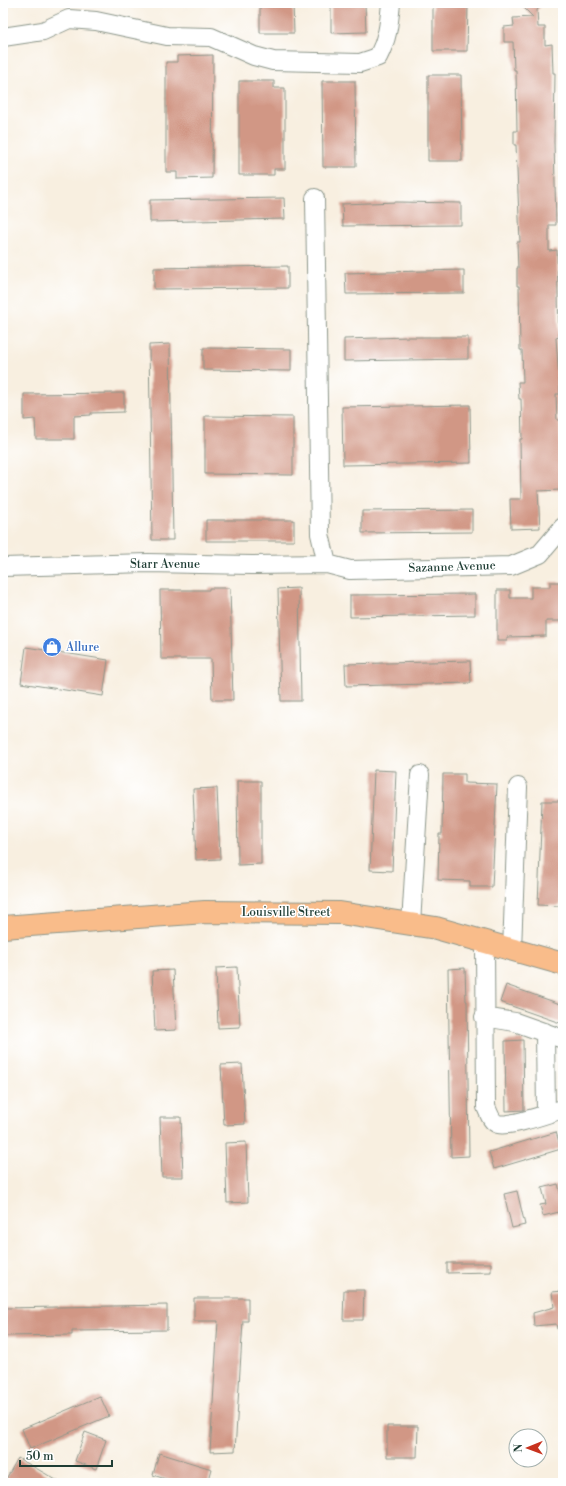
<svg xmlns="http://www.w3.org/2000/svg" width="566" height="1486" font-family="'Libre Bodoni',serif">
	<rect width="100%" height="100%" fill="#fff"/>
	<filter id="ink" filterUnits="userSpaceOnUse"><feTurbulence type="fractalNoise" baseFrequency=".025" numOctaves="2"/><feDisplacementMap in="SourceGraphic" scale="8" xChannelSelector="R" yChannelSelector="G"/><feConvolveMatrix kernelMatrix="1 2 1 2 8 2 1 2 1" color-interpolation-filters="sRGB"/></filter>
	<filter id="wash" filterUnits="userSpaceOnUse"><feTurbulence type="fractalNoise" baseFrequency=".012" numOctaves="4" result="noise"/><feDisplacementMap in="SourceGraphic" scale="16" xChannelSelector="R" yChannelSelector="G"/><feGaussianBlur stdDeviation="0.9" result="paint"/><feColorMatrix in="noise" values="0 0 0 0 0 0 0 0 0 0 0 0 0 0 0 0 0 1.4 0 .05"/><feComposite in="paint" operator="in"/></filter>
	<g filter="url(#wash)">
		<rect width="100%" height="100%" fill="#f8efe0"/>
		<g id="blocks">
			<!-- building -->
			<path fill="#d19785" d="M 260,3 L 293,3 L 294,33 L 260,33 Z
				M 331,3 L 365,3 L 366,32 L 331,33 Z
				M 433,3 L 468,3 L 467,51 L 433,51 Z
				M 519,3 L 544,3 L 537,10 L 538,27 L 545,27 L 545,45 L 552,44 L 553,73 L 555,73 L 554,142 L 556,225 L 549,225 L 549,251 L 557,250 L 559,337 L 556,338 L 560,394 L 556,394 L 557,420 L 560,420 L 561,490 L 538,491 L 540,528 L 511,529 L 510,499 L 521,499 L 520,439 L 522,439 L 521,399 L 519,399 L 518,382 L 523,382 L 522,350 L 520,350 L 519,286 L 517,286 L 517,268 L 518,268 L 517,242 L 520,242 L 516,145 L 514,145 L 514,131 L 517,131 L 516,70 L 514,70 L 513,42 L 504,42 L 504,27 L 514,26 L 513,18 L 533,17 Z
				M 213,55 L 212,178 L 177,179 L 177,172 L 166,172 L 166,62 L 177,62 L 177,56 Z
				M 428,75 L 461,75 L 462,161 L 428,161 Z
				M 239,81 L 274,81 L 274,88 L 285,88 L 285,169 L 274,169 L 274,175 L 239,175 Z
				M 322,81 L 355,81 L 356,167 L 323,167 Z
				M 284,198 L 285,219 L 150,222 L 150,200 Z
				M 397,202 L 461,203 L 461,225 L 343,226 L 342,204 Z
				M 288,266 L 288,288 L 154,289 L 154,268 Z
				M 464,270 L 464,293 L 346,294 L 345,273 Z
				M 408,337 L 468,337 L 468,359 L 344,361 L 344,339 Z
				M 170,344 L 173,540 L 152,540 L 149,345 Z
				M 203,348 L 291,349 L 291,371 L 203,370 Z
				M 124,393 L 124,412 L 91,413 L 91,415 L 74,416 L 74,439 L 36,439 L 35,419 L 24,420 L 24,394 Z
				M 470,405 L 471,463 L 343,465 L 342,407 Z
				M 205,416 L 293,417 L 293,475 L 205,474 Z
				M 472,510 L 472,532 L 362,533 L 362,511 Z
				M 206,520 L 294,520 L 294,541 L 206,541 Z
				M 550,582 L 563,582 L 563,621 L 546,621 L 546,636 L 507,637 L 507,641 L 497,641 L 497,590 L 510,590 L 510,598 L 531,598 L 531,587 L 550,587 Z
				M 209,588 L 230,588 L 233,700 L 212,700 L 211,659 L 161,659 L 160,590 L 209,590 Z
				M 299,588 L 301,701 L 281,701 L 278,589 Z
				M 475,594 L 475,615 L 350,617 L 350,595 Z
				M 26,647 L 108,660 L 103,696 L 21,683 Z
				M 470,661 L 471,683 L 346,686 L 345,664 Z
				M 374,770 L 396,771 L 392,871 L 370,870 Z
				M 443,774 L 465,774 L 465,783 L 497,784 L 492,887 L 470,887 L 470,881 L 438,880 L 439,834 L 442,834 Z
				M 237,781 L 261,781 L 261,864 L 238,865 Z
				M 217,788 L 220,859 L 196,860 L 193,789 Z
				M 542,801 L 563,801 L 560,906 L 538,905 Z
				M 237,967 L 240,1027 L 218,1028 L 216,968 Z
				M 465,968 L 466,1001 L 467,1001 L 469,1156 L 451,1157 L 448,969 Z
				M 173,970 L 176,1030 L 155,1031 L 152,971 Z
				M 506,985 L 563,1005 L 563,1024 L 500,1002 Z
				M 523,1040 L 524,1110 L 506,1111 L 505,1041 Z
				M 242,1064 L 245,1124 L 224,1125 L 221,1065 Z
				M 160,1117 L 181,1117 L 183,1177 L 162,1177 Z
				M 556,1132 L 561,1149 L 494,1169 L 489,1152 Z
				M 246,1142 L 248,1202 L 227,1203 L 225,1143 Z
				M 558,1184 L 563,1203 L 563,1211 L 543,1216 L 540,1205 L 546,1204 L 542,1188 Z
				M 517,1191 L 525,1225 L 512,1228 L 504,1194 Z
				M 447,1263 L 491,1263 L 491,1272 L 447,1273 Z
				M 344,1290 L 364,1290 L 363,1320 L 343,1320 Z
				M 563,1291 L 563,1329 L 557,1329 L 556,1324 L 534,1326 L 533,1313 L 554,1307 L 552,1292 Z
				M 194,1298 L 248,1298 L 248,1321 L 243,1321 L 235,1451 L 210,1452 L 218,1321 L 194,1321 Z
				M 167,1305 L 167,1330 L 72,1331 L 72,1335 L 5,1336 L 4,1308 Z
				M 100,1396 L 109,1416 L 30,1449 L 22,1429 Z
				M 387,1426 L 418,1426 L 417,1457 L 387,1457 Z
				M 85,1432 L 106,1440 L 96,1469 L 75,1461 Z
				M 159,1453 L 212,1469 L 208,1483 L 178,1483 L 153,1475 Z
				M 18,1458 L 46,1474 L 61,1483 L 12,1483 L 6,1479 Z"/>
		</g>
	</g>
	<g filter="url(#ink)">
		<use href="#blocks" fill-opacity="0" stroke="#8c968a" stroke-width="1"/>
		<g fill="none" stroke-linecap="round" stroke-linejoin="round">
			<defs>
				<path id="minor" d="M 3,37 L 43,31 L 69,19 L 96,21 L 167,36 L 211,37 L 254,56 L 273,61 L 360,63 L 378,57 C 388,38 389,24 391,3
					M 315,198 L 320,534 L 327,564
					M 3,567 L 148,563 L 252,565 L 327,564 L 350,570 L 511,566 L 540,554 L 563,527
					M 411,924 L 420,775
					M 485,942 L 486,1107 C 489,1113 491,1122 498,1124 C 512,1127 549,1113 563,1109
					M 512,950 L 518,787
					M 484,1017 L 515,1022 L 563,1039
					M 545,1032 L 546,1114"/>
				<path id="major" d="M 3,927 L 205,912 L 340,913 L 436,928 L 563,964"/>
			</defs>
			<!-- minor casing -->
			<use href="#minor" stroke="#8c968a" stroke-width="20"/>
			<!-- major casing -->
			<use href="#major" stroke="#8c968a" stroke-width="24"/>
			<!-- minor -->
			<use href="#minor" stroke="#fff" stroke-width="18"/>
			<!-- major -->
			<use href="#major" stroke="#f9bc8a" stroke-width="22"/>
		</g>
	</g>
	<!-- icons -->
	<defs>
		<symbol id="shop-disc" viewBox="-11 -11 22 22"><circle r="9.5" fill="#3f7fe0" stroke="#fff"/><path d="M-5-2.5h2.3a2.7 3.5 0 0 1 5.4 0H5L5.5 6h-11ZM-1.5-2.5h3a1.5 2.3 0 0 0-3 0Z" fill="#fff"/></symbol>
	</defs>
	<g fill-rule="evenodd">
		<use href="#shop-disc" x="41" y="636" width="22" height="22"/>
	</g>
	<g text-anchor="middle" dominant-baseline="central" stroke-width="3" stroke-linejoin="round" paint-order="stroke">
		<!-- street labels -->
		<g font-size="12" fill="#1f3d34" stroke="#fff">
			<text x="165" y="564">Starr Avenue</text>
			<text transform="translate(452 567) rotate(-2)">Sazanne Avenue</text>
			<text x="286" y="912">Louisville Street</text>
		</g>
		<!-- shop labels -->
		<g font-size="12" fill="#366cbe" stroke="#fff" text-anchor="start">
			<text x="66" y="647">Allure</text>
		</g>
	</g>
	<!-- margin -->
	<rect width="566" height="1486" fill="none" stroke="#fff" stroke-width="16"/>
	<!-- north arrow -->
	<g transform="translate(528 1448) rotate(269)"><circle r="19" fill="#ffffff" stroke="#a5b1ae"/>
	<path d="M0-3L7 15L0 10L-7 15Z" fill="#c8321e"/>
	<text y="-6" font-size="11" font-weight="bold" text-anchor="middle" fill="#1f3d34">N</text>
	</g>
	<!-- scale -->
	<path d="M20 1460v6h92v-6" fill="none" stroke="#1f3d34" stroke-width="2"/>
	<text x="26" y="1460" font-size="12" fill="#1f3d34" stroke="#ffffff" stroke-width="3" paint-order="stroke">50 m</text>
</svg>
